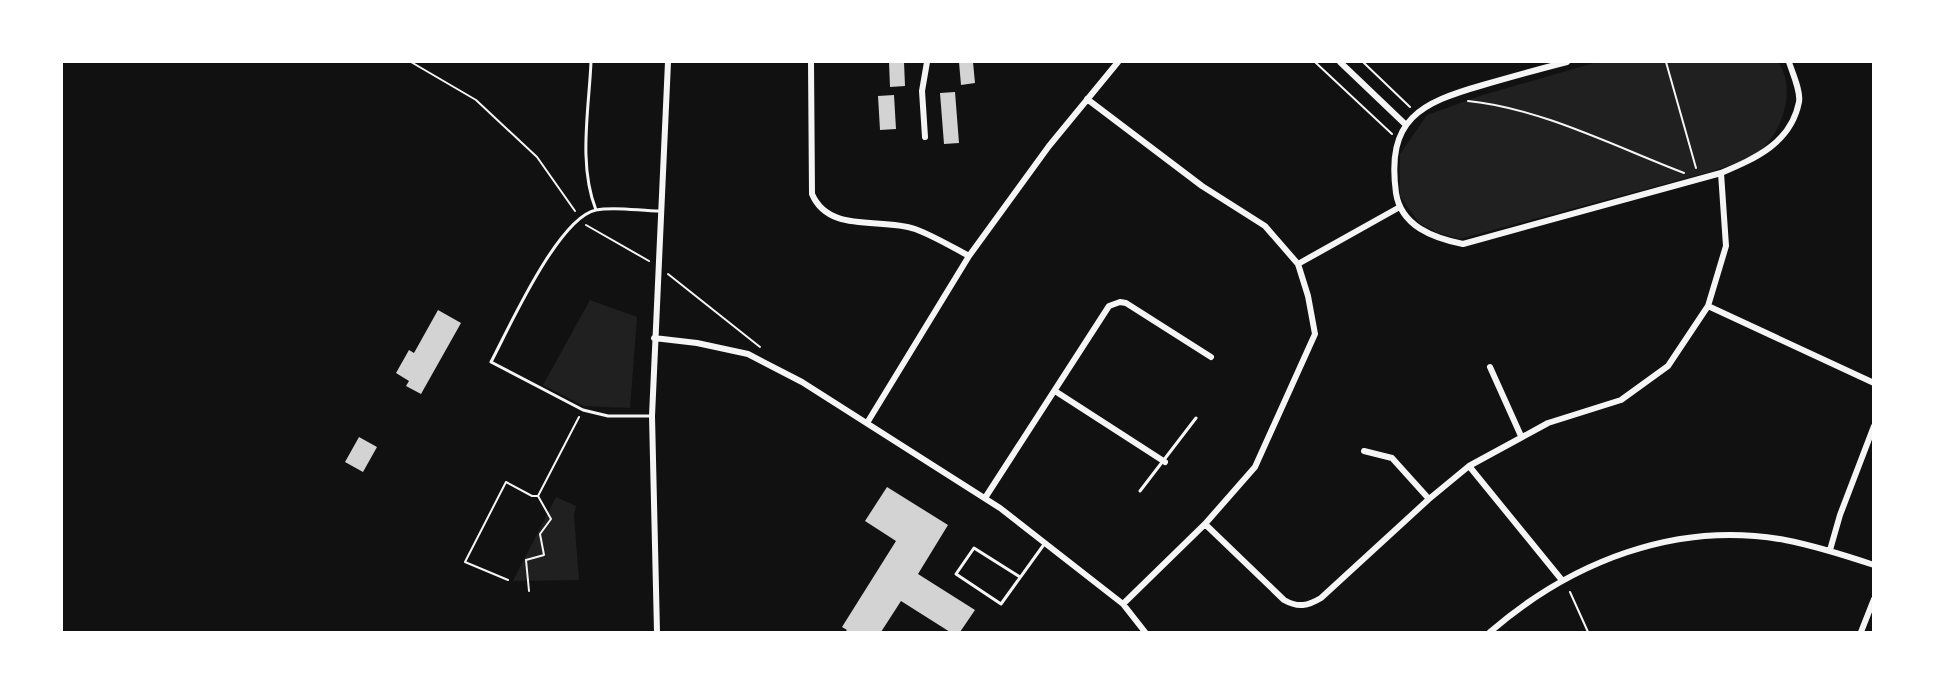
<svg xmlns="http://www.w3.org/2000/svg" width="1935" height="694" font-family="Karla,sans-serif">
	<rect width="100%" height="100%" fill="#111"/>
	<!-- green -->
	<path fill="#202020" d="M 1597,62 L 1778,62 C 1798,90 1781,139 1753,156 C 1741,162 1726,166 1713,171 L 1460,239 L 1438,233 L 1419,223 L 1400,196 L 1400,154 L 1427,115 L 1483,95 Z
		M 590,300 L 637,317 L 630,408 L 584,406 L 543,385 Z
		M 556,497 L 576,506 L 574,515 L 579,580 L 513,581 Z"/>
	<!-- building -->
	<path fill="#d3d3d3" d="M 889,62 L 904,62 L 905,86 L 890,87 Z
		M 959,62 L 973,62 L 975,83 L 961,85 Z
		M 955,92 L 959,143 L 944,144 L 940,93 Z
		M 894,95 L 896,129 L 880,130 L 878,96 Z
		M 438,310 L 461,323 L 421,394 L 406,386 L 409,381 L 396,373 L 409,350 L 414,353 Z
		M 359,437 L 377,447 L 363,472 L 345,462 Z
		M 887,487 L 948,525 L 918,574 L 975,610 L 960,632 L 950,632 L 901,601 L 881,632 L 845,632 L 847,630 L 842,627 L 896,541 L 865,521 Z"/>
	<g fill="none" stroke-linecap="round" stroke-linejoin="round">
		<!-- path -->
		<path stroke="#f5f5f5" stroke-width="2" d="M 411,62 L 476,100 L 537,157 L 575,211
			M 1315,62 L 1392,134
			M 1363,62 L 1410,107
			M 1666,62 L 1696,168
			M 1468,101 C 1540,108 1616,147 1684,173
			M 586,225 L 649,261
			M 668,274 L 760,347
			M 508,580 L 465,562 L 506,482 L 532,496 L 538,496
			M 529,591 L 526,560 L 544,555 L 540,534 L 551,519 L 538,496 L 579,417
			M 1570,592 L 1588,632"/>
		<!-- service -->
		<path stroke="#f5f5f5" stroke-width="3" d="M 591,62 C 589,109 578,165 596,210
			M 650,416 L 608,416 L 583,410 L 491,362 C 509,328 558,218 596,210 C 615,206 640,211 660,211
			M 1140,491 L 1196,418
			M 1020,577 L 974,548 L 956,574 L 1001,604 L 1045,543"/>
		<!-- minor -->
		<path stroke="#f5f5f5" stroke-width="6" d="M 811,62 L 812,194 C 829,234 881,217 915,229 C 934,236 952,247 969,256
			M 1340,62 L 1406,125
			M 1567,62 C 1539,69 1511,77 1483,85 C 1420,103 1386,119 1396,193 C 1401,226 1433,238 1463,244 L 1721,173 C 1756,158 1791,143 1799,102 C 1801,91 1792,72 1789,62
			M 1087,99 L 1202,186 L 1265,226 L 1298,264 L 1308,296 L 1315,334 L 1255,467 L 1205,524 L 1123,604
			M 925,137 L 922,91 L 927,62
			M 1298,264 L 1398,208
			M 1708,306 L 1874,383
			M 654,338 L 697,343 L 748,354 L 802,382 L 1000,508 L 1123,604 L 1145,632
			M 1490,367 L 1521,436
			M 1055,391 L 1165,462
			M 867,423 L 969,256 L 1049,146 L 1118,62
			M 1364,451 L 1392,458 L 1429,499
			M 1469,466 L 1561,579
			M 985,498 L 1109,306 L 1120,302 L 1126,303 L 1211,357
			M 1205,524 L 1284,600 C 1298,608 1308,606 1321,598 L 1429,499 L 1469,466 L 1548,423 L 1621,400 L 1668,366 L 1708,306 L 1726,246 L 1721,173
			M 1830,550 L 1840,515 L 1874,426
			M 657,632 L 652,416 L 668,62
			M 1490,632 C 1571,562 1676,520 1785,540 C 1816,546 1844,555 1874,565
			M 1861,632 L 1874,599"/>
	</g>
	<!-- border -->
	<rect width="1935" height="694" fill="none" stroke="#ffffff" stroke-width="126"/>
</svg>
